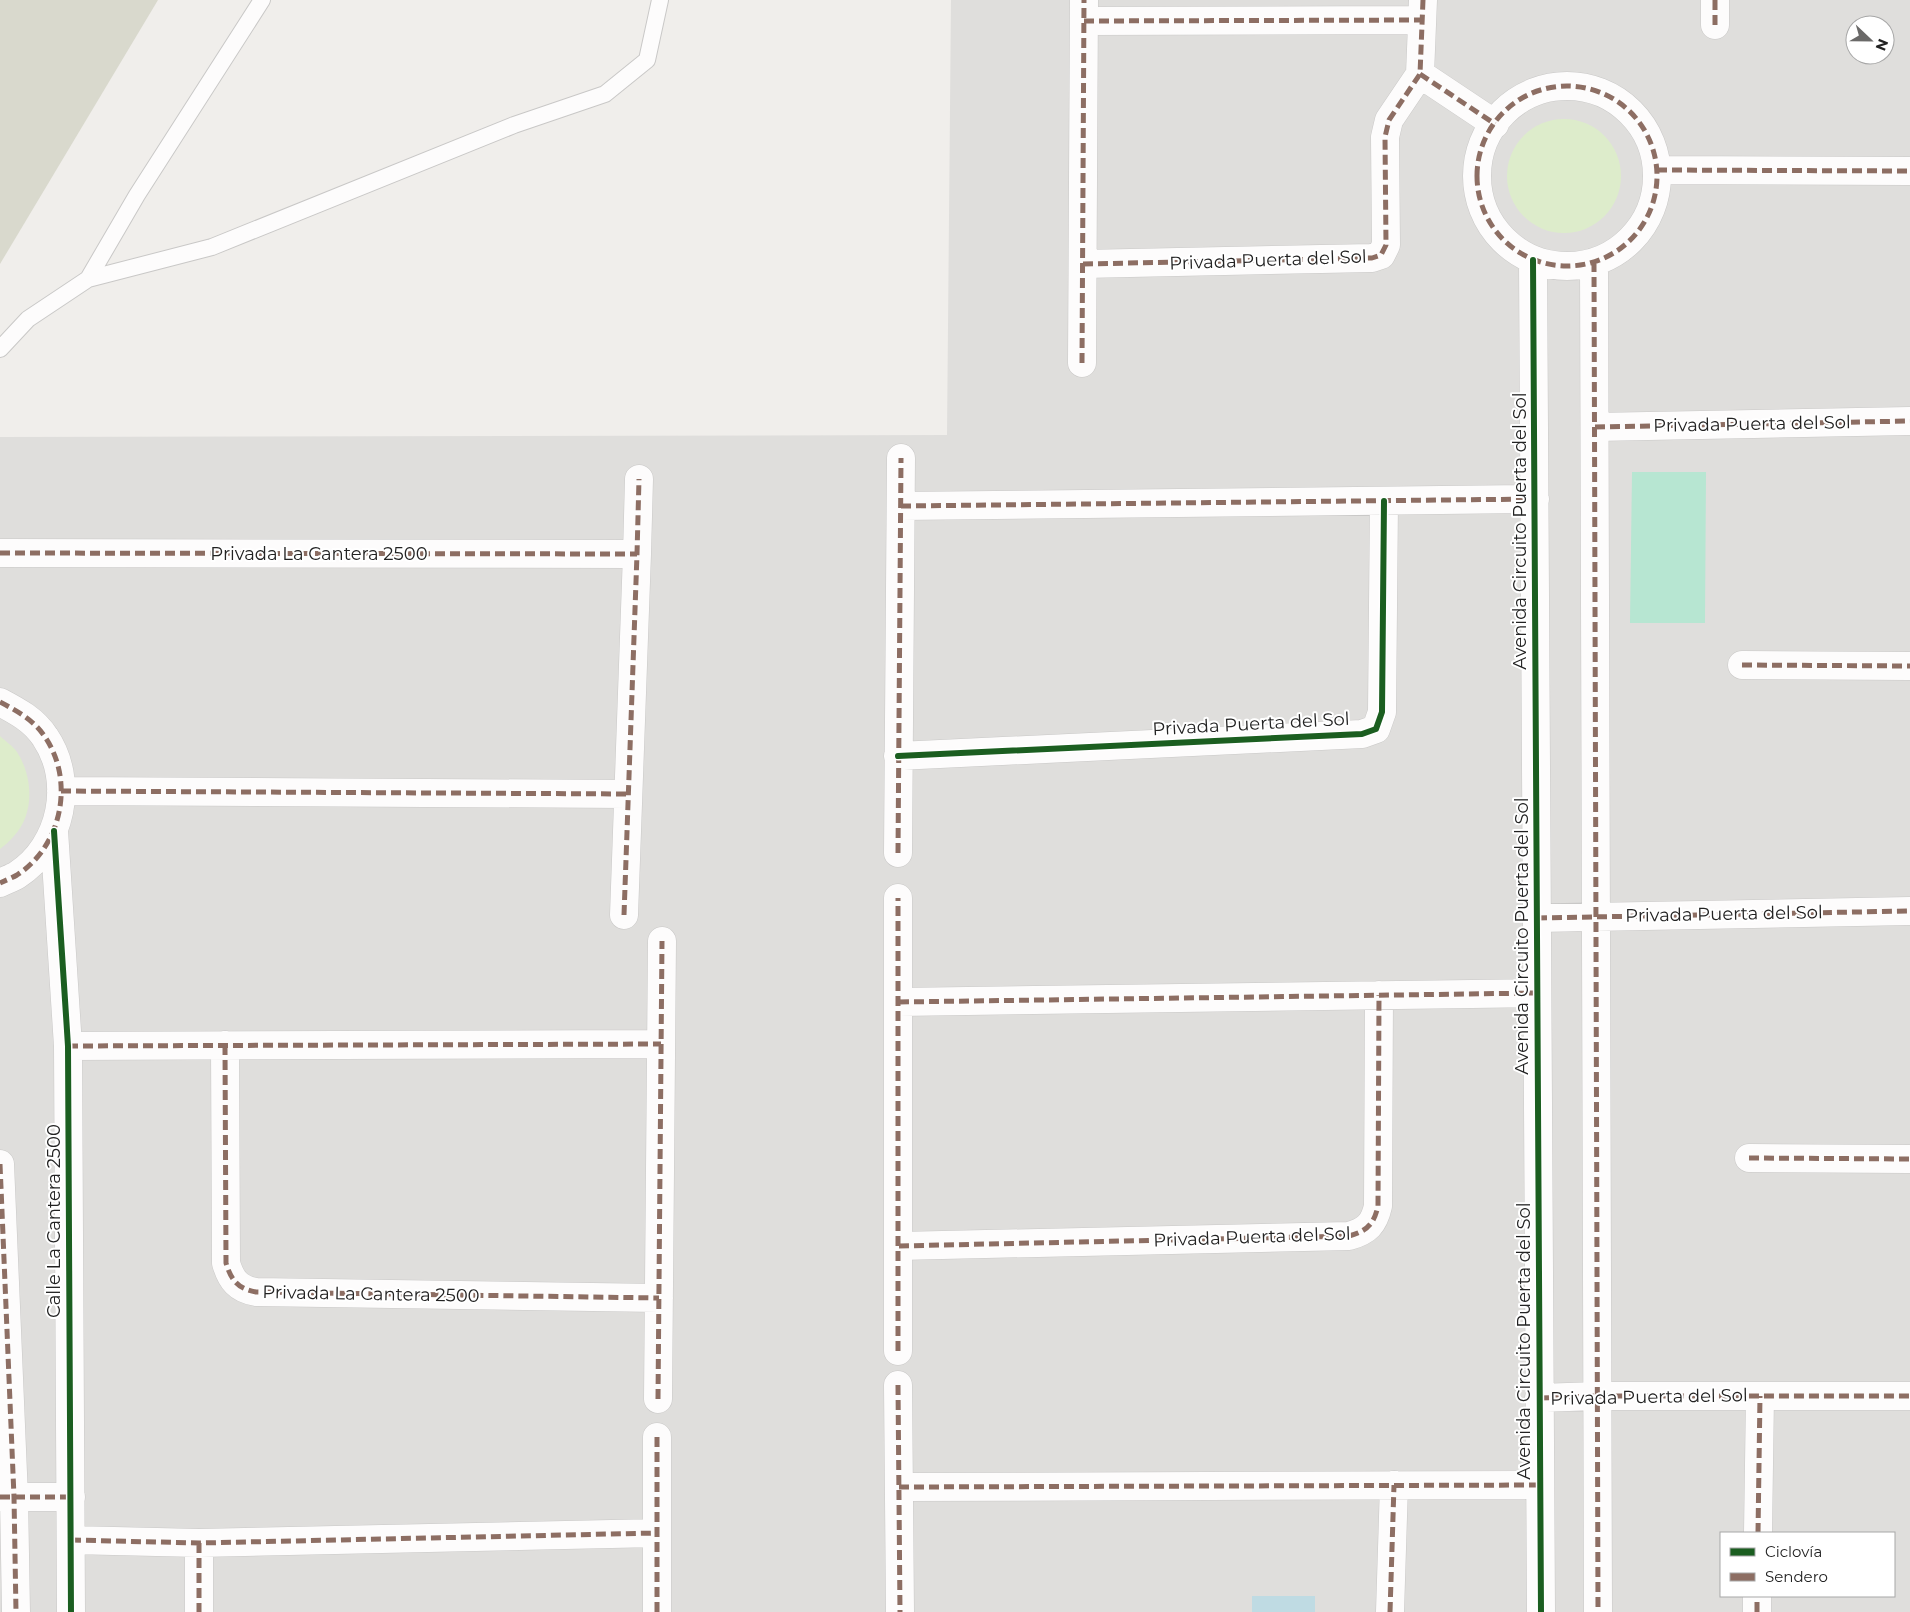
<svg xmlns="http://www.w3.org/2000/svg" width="1910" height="1612" font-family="Montserrat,sans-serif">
	<rect width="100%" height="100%" fill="#f0eeeb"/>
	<!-- residential -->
	<path fill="#dfdedc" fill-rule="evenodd" d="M 951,0 L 1910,0 L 1910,1612 L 0,1612 L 0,437 L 947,435 ZM 1855,25 L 1885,25 L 1885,55 L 1855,55 ZM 1721,1533 L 1894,1533 L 1894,1596 L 1721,1596 Z"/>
	<!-- construction -->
	<path fill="#d9d9cd" d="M 0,0 L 158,0 L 0,264 Z"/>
	<!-- grass -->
	<path fill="#ddeccb" d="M1507 176a57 57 0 1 1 114 0a57 57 0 1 1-114 0Z
		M 0,736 C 5,741 13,746 17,752 C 33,777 35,813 14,836 C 10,841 5,845 0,849 Z"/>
	<!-- pitch -->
	<path fill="#b7e6d2" d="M 1632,472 L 1706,472 L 1705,623 L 1630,623 Z"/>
	<!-- water -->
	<path fill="#bfdbe3" d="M 1252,1596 L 1315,1596 L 1315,1612 L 1252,1612 Z"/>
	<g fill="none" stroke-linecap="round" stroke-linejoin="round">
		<defs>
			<path id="service" d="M 88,279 L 212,247 L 514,125 L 605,94 L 647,60 L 660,0
				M 0,349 L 28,319 L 88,279 L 137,195 L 262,0"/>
			<path id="minor" d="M 1084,21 L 1422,20
				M 1715,25 L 1715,0
				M 1420,74 L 1495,124
				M1477 176a90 90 0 1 1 180 0a90 90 0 1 1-180 0Z
				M 1657,170 L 1910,171
				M 1533,260 L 1541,1612
				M 1594,262 L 1598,1612
				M 1083,264 L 1372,258 L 1381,255 L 1386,245 L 1385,137 L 1389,120 L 1420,74 L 1423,0
				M 1082,363 L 1084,0
				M 1595,427 L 1910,421
				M 901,506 L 1535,499
				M 0,553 L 637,554
				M 1742,665 L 1910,666
				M 0,702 C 17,711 34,720 45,737 C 75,781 62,846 17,875 C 12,878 6,880 0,883
				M 898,756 L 1362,734 L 1376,729 L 1382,712 L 1384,501
				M 61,791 L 628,794
				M 54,831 L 68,1046 L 71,1612
				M 898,853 L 901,458
				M 624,915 L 637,554 L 639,479
				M 1537,918 L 1910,911
				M 899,1002 L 1537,993
				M 225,1045 L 226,1263 C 231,1280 238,1289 256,1292 L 659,1298
				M 68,1046 L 661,1044
				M 1749,1158 L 1910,1159
				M 0,1164 L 14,1497 L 16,1612
				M 899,1246 L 1349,1236 C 1367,1231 1374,1224 1378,1206 L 1379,995
				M 898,1351 L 898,898
				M 898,1385 L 900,1612
				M 1539,1398 L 1597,1396 L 1910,1396
				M 658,1399 L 662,941
				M 899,1487 L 1540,1485
				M 0,1497 L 71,1497
				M 1758,1533 L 1760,1396
				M 71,1540 L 199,1543 L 657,1533
				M 199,1543 L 199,1612
				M 657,1612 L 657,1437
				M 1390,1612 L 1394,1485
				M 1757,1612 L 1757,1596"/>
		</defs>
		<!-- service casing -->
		<use href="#service" stroke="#c9c8c7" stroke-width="18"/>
		<!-- minor casing -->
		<use href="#minor" stroke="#c9c8c7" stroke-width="29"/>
		<!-- service -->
		<use href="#service" stroke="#fdfcfc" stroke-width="16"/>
		<!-- minor -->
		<use href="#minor" stroke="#fdfcfc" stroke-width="28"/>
		<!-- quiet -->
		<path stroke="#8d6e63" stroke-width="5" stroke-dasharray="10 5" stroke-linecap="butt" d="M 1084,21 L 1422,20
			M 1715,25 L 1715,0
			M 1420,74 L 1495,124
			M1477 176a90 90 0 1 1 180 0a90 90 0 1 1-180 0Z
			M 1657,170 L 1910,171
			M 1594,262 L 1598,1612
			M 1083,264 L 1372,258 L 1381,255 L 1386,245 L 1385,137 L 1389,120 L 1420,74 L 1423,0
			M 1082,363 L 1084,0
			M 1595,427 L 1910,421
			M 901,506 L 1535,499
			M 0,553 L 637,554
			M 1742,665 L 1910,666
			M 0,702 C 17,711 34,720 45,737 C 75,781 62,846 17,875 C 12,878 6,880 0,883
			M 61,791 L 628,794
			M 898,853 L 901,458
			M 624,915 L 637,554 L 639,479
			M 1537,918 L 1910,911
			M 899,1002 L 1537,993
			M 225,1045 L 226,1263 C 231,1280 238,1289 256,1292 L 659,1298
			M 68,1046 L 661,1044
			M 1749,1158 L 1910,1159
			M 0,1164 L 14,1497 L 16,1612
			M 899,1246 L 1349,1236 C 1367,1231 1374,1224 1378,1206 L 1379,995
			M 898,1351 L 898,898
			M 898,1385 L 900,1612
			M 1539,1398 L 1597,1396 L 1910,1396
			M 658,1399 L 662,941
			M 899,1487 L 1540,1485
			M 0,1497 L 71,1497
			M 1758,1533 L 1760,1396
			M 71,1540 L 199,1543 L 657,1533
			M 199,1543 L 199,1612
			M 657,1612 L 657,1437
			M 1390,1612 L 1394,1485
			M 1757,1612 L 1757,1596"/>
		<defs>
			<path id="cycleway" d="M 1533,260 L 1541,1612
				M 898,756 L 1362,734 L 1376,729 L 1382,712 L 1384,501
				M 54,831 L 68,1046 L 71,1612"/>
		</defs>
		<!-- cycleway casing -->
		<use href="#cycleway" stroke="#fff" stroke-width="9"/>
		<!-- cycleway -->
		<use href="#cycleway" stroke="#1b5e20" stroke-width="6"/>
	</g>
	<g text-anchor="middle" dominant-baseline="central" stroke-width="4" stroke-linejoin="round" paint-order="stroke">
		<!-- street labels -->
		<g font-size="18" fill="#222" stroke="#fff">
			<text transform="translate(1268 260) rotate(-2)">Privada Puerta del Sol</text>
			<text transform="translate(1752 424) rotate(-1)">Privada Puerta del Sol</text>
			<text transform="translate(1520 531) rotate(-90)">Avenida Circuito Puerta del Sol</text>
			<text x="319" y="554">Privada La Cantera 2500</text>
			<text transform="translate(1251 724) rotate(-3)">Privada Puerta del Sol</text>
			<text transform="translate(1724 914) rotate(-1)">Privada Puerta del Sol</text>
			<text transform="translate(1522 936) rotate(-90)">Avenida Circuito Puerta del Sol</text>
			<text transform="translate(54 1221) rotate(-90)">Calle La Cantera 2500</text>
			<text transform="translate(1252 1237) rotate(-2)">Privada Puerta del Sol</text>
			<text transform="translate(371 1294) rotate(1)">Privada La Cantera 2500</text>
			<text transform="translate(1524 1341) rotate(-90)">Avenida Circuito Puerta del Sol</text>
			<text transform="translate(1649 1397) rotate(-1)">Privada Puerta del Sol</text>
		</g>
	</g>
	<!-- legend -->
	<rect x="1720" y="1532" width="175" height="65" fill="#ffffff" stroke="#a7a7a7"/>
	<rect x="1730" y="1548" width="25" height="8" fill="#1b5e20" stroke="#a7a7a7"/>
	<text x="1765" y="1557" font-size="15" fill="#222222">Ciclovía</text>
	<rect x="1730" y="1573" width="25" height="8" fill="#8d6e63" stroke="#a7a7a7"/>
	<text x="1765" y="1582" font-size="15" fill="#222222">Sendero</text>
	<!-- north arrow -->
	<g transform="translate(1870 40) rotate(112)"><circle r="24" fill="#ffffff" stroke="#a7a7a7"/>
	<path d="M0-4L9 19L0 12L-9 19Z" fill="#6a6968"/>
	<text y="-8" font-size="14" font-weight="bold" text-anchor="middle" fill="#222222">N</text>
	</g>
</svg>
